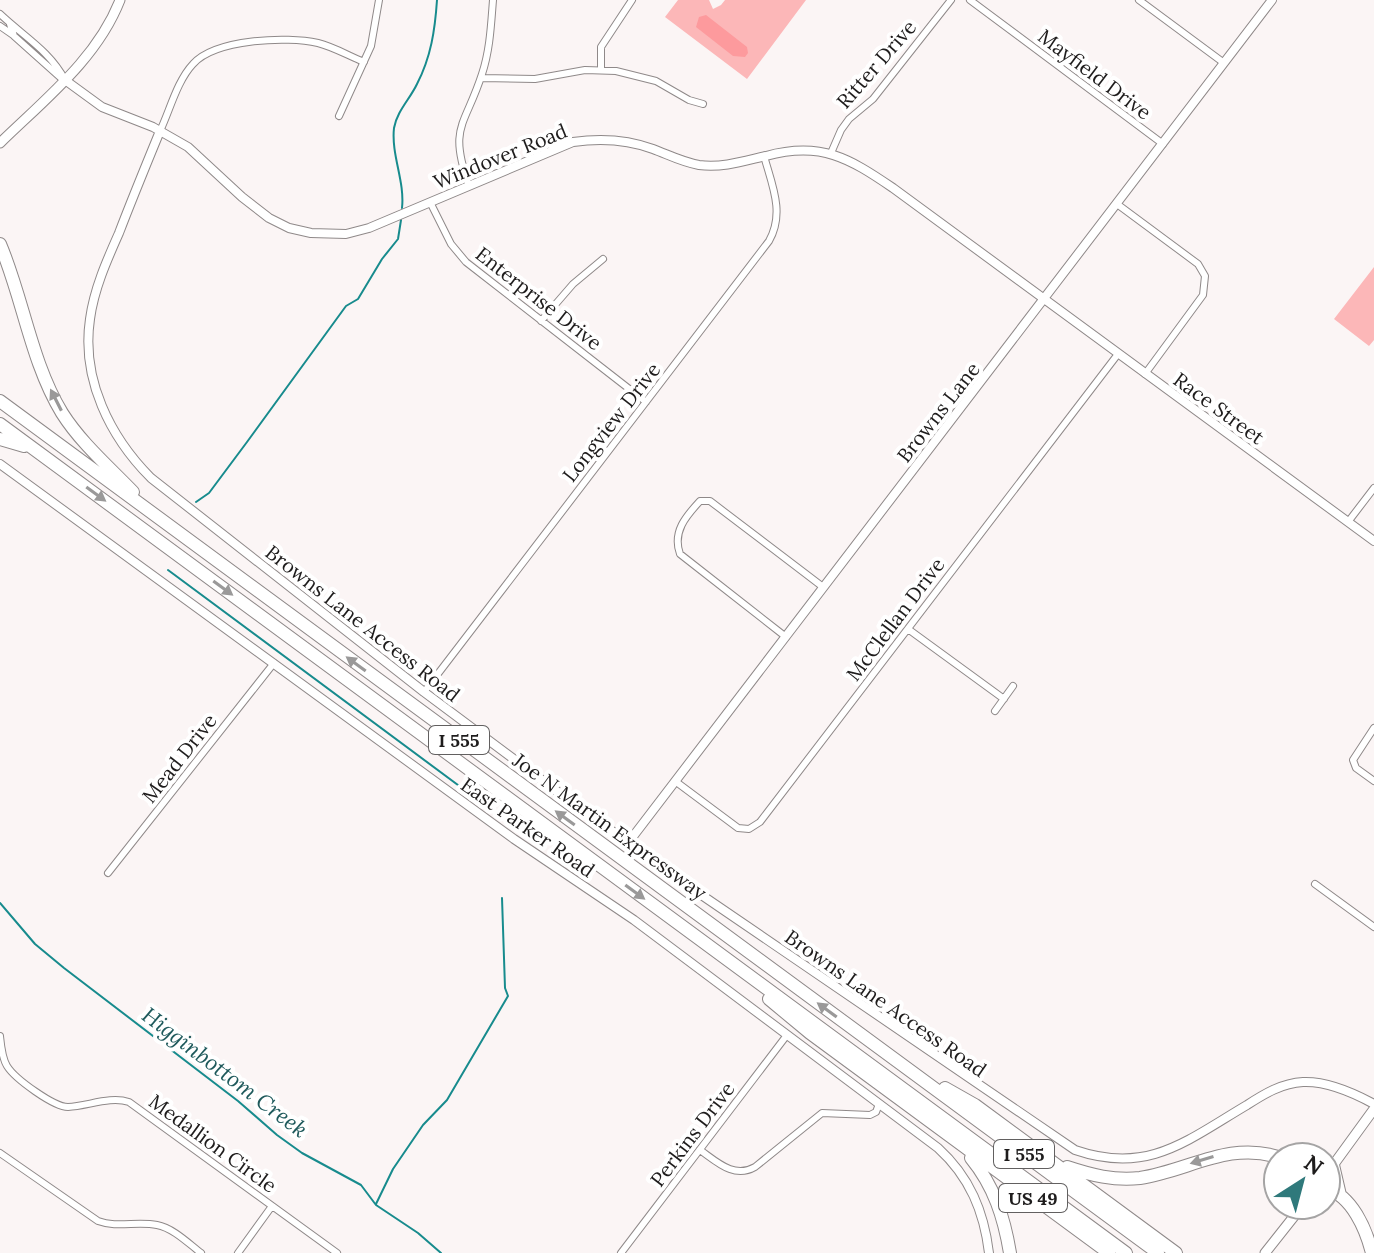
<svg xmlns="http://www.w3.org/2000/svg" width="1374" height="1253" font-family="Lora,serif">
	<rect width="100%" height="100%" fill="#fbf5f5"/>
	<!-- green -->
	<path fill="#fcb7b8" d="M 678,0 L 709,0 L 713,9 L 721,5 L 725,0 L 806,0 L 747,79 L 665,17 Z
		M 1374,267 L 1374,340 L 1369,346 L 1334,319 Z"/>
	<!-- forest -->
	<path fill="#fd9a9d" d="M 706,15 L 747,47 L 748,53 L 745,57 L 733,56 L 696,27 L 699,17 Z"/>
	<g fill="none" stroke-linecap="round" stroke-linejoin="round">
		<!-- stream -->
		<path stroke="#178b8d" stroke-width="2" d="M 402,208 C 405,181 391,155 394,128 C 397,111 410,99 417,84 C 431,57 435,30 437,0
			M 196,502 L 209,493 L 247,442 L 346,306 L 358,299 L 382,259 L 398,239 L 401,220
			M 168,570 L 493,811
			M 0,903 L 35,944 L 64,968 L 238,1101 L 277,1135 L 302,1153 L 361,1185 L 376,1205 L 418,1233 L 441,1253
			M 376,1204 L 393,1169 L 423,1125 L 447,1100 L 508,996 L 505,988 L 502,898"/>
		<defs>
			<path id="minor" d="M 970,0 L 1163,144
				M 1139,0 L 1224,63
				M 0,14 C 23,36 50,51 65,80
				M 10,24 L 14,36 L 61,78
				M 0,26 L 13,35
				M 601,70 L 601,47 L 632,0
				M 481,78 L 535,79 L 585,70 L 616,71 L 656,81 L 689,100 L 703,104
				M 339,116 L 371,46 L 379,0
				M 160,131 C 170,110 177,81 193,64 C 215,39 287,36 318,43 C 334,47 349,56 364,62
				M 831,153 L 841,130 L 849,119 L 873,99 L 951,0
				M 469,186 C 448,126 465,127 482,74 C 490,50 491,25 493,0
				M 430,202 L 451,244 L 466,262 L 646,402
				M 1117,204 L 1198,264 L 1205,276 L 1203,295 L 1145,374
				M 541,321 L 573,284 L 603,259
				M 1348,522 L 1374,488
				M 908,629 L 1004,699
				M 786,637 L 680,554 C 672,532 686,516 700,501 L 710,501 L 823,587
				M 424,692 L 769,241 C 785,213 772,185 764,156
				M 995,711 L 1013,686
				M 1374,728 L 1353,760 L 1356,768 L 1374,781
				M 675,781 L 738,828 L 749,829 L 760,822 L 1118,354
				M 108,873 L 274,663
				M 1315,884 L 1374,927
				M 0,1036 C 1,1046 2,1058 7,1066 C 15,1079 54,1107 68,1107 C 88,1106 110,1096 129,1102 L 337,1253
				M 700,1150 C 717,1162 734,1179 755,1167 L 822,1113 L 870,1115 L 876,1112 L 879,1104
				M 0,1153 L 98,1221 C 117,1228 137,1221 157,1225 C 173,1228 188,1243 201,1253
				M 238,1253 L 272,1206
				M 621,1253 L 787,1035"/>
			<path id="tertiary" d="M 65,80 L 102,107 L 153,127 L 188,147 L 242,197 L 269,218 L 289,228 L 311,233 L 346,234 L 369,228 L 573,142 C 601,138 626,139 653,149 C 669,155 682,162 699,165 C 723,168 744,161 766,156 C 821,141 849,158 893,188 L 1374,541
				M 160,131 C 146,165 132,199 119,233 C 107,260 94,289 90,319 C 81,379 110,437 151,478 L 424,692 L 554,789 L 681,881 L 1075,1150 C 1148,1175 1186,1141 1247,1105 C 1264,1094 1282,1083 1303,1082 C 1327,1081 1354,1093 1374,1104
				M 0,464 L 514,839 L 634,920 L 938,1148 C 970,1177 984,1212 989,1253
				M 628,843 L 1272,0"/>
			<path id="secondary" d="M 0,143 C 44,100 97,59 120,0
				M 1326,1175 L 1374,1109
				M 1265,1253 L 1303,1205"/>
			<path id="motorway" d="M 0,244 C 23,298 31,362 62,413 C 81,443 109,467 133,492
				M 0,401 L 1158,1253
				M 0,424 L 1126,1253
				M 0,439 L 24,446
				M 769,999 L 810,1033 L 1109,1253
				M 945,1088 L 975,1105 L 1176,1253
				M 971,1158 C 994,1186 1004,1217 1010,1253
				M 1326,1166 L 1333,1165 L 1340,1195
				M 1067,1167 C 1091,1175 1114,1181 1140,1178 C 1188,1171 1228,1141 1278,1157
				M 1326,1188 C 1352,1196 1366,1229 1372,1253"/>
		</defs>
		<!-- minor casing -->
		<use href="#minor" stroke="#8f8989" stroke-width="8"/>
		<!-- tertiary casing -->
		<use href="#tertiary" stroke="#8f8989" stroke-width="10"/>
		<!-- secondary casing -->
		<use href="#secondary" stroke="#8f8989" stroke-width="11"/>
		<!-- motorway casing -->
		<use href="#motorway" stroke="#8f8989" stroke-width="14"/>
		<!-- minor -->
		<use href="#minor" stroke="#fff" stroke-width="6"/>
		<!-- tertiary -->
		<use href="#tertiary" stroke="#fff" stroke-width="8"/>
		<!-- secondary -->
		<use href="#secondary" stroke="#fff" stroke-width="9"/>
		<!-- motorway -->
		<use href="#motorway" stroke="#fff" stroke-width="12"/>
	</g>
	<!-- one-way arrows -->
	<defs><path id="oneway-solid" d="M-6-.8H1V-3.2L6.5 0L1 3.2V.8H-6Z" transform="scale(2)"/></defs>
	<g fill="#9a9999">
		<use href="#oneway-solid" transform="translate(56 400) rotate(-117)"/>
		<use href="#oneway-solid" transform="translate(96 494) rotate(36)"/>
		<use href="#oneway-solid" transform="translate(223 588) rotate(36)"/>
		<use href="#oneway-solid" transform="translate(356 664) rotate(-144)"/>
		<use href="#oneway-solid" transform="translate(565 818) rotate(-144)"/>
		<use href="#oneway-solid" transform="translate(635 892) rotate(36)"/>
		<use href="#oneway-solid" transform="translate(827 1010) rotate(-144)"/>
		<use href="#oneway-solid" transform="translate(1202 1160) rotate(163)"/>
	</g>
	<g text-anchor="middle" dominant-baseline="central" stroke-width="8" stroke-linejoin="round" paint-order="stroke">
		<!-- shield labels -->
		<g fill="#fff" stroke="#626060" stroke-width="2">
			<rect x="429" y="726" width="60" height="28" rx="6"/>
			<rect x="994" y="1140" width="60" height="28" rx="6"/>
			<rect x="999" y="1184" width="68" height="28" rx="6"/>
		</g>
		<g font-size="18" font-weight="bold" fill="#1e1c1c">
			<text x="459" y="740">I 555</text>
			<text x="1024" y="1154">I 555</text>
			<text x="1033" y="1198">US 49</text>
		</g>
		<!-- street labels -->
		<g font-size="20" fill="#1e1c1c" stroke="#fff">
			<text transform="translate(876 64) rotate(-49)">Ritter Drive</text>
			<text transform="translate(1095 74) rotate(37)">Mayfield Drive</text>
			<text transform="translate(500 156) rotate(-22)">Windover Road</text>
			<text transform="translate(539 298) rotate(38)">Enterprise Drive</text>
			<text transform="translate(1219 408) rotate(36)">Race Street</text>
			<text transform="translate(938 412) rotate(-52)">Browns Lane</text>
			<text transform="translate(611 422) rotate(-52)">Longview Drive</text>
			<text transform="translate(895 619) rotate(-53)">McClellan Drive</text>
			<text transform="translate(363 623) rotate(38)">Browns Lane Access Road</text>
			<text transform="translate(179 758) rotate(-52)">Mead Drive</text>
			<text transform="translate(610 826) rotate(36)">Joe N Martin Expressway</text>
			<text transform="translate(528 827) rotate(35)">East Parker Road</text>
			<text transform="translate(886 1003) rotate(35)">Browns Lane Access Road</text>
			<text transform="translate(692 1134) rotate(-53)">Perkins Drive</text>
			<text transform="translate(213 1143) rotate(36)">Medallion Circle</text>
		</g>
		<!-- water labels -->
		<g font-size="22" font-style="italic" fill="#1f5a5c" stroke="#fff">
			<text transform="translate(225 1072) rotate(37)">Higginbottom Creek</text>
		</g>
	</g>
	<!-- north arrow -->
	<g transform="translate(1302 1181) rotate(36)"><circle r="38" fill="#ffffff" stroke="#a5a4a4" stroke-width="2"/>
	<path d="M0-6L14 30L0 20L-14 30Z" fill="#2f797b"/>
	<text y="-12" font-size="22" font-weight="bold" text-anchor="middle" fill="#1e1c1c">N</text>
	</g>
</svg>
